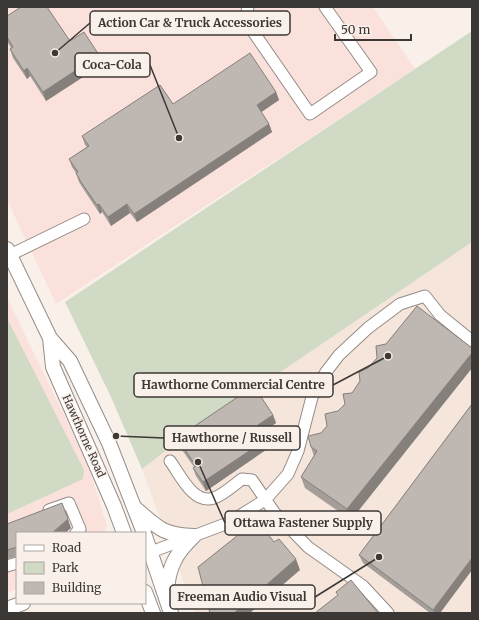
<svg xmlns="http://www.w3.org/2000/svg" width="479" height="620" font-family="Merriweather,serif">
	<rect width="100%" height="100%" fill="#f9f0ea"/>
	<!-- built -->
	<path fill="#f5e5da" d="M 472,242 L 472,613 L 195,613 L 142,469 L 173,445 Z"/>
	<!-- industrial -->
	<path fill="#fbe1dc" d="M 7,7 L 373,7 L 415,69 L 56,304 L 7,200 Z
		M 7,298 L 87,462 L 107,526 L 104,533 L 17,533 L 17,589 L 7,593 Z"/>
	<!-- green -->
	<path fill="#d0dac4" d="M 472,31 L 472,242 L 173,445 L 142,469 L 111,397 L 65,302 Z
		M 7,318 L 84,470 L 83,479 L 7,514 Z"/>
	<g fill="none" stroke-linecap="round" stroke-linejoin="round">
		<defs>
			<path id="minor" d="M 248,7 L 245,20 L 310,114 L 371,72 L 325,7
				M 10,255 L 84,219
				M 170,461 C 180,474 193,505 214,498 C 223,495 234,485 242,479 L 252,480 L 274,512 L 308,547 L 363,586 L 388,613
				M 49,510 L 69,503 L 80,529 L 76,533
				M 151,552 L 228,523 L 265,500 L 288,474 L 298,451 L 312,397 L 326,372 L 339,355 L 368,328 L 400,304 L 425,296 L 440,315 L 472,341
				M 7,566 L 17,563"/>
			<path id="major" d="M 7,249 L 50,338 L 70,361 L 109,443 L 144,533
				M 50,338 L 53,367 L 114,506 L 124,533
				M 135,508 C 158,528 163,535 194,536
				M 145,536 L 171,613
				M 145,592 L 153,613
				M 167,592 C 168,567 176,553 194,536
				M 7,609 L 23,603"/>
		</defs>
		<!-- minor casing -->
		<use href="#minor" stroke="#948c87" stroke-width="13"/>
		<!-- major casing -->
		<use href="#major" stroke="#948c87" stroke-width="16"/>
		<!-- minor -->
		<use href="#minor" stroke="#fff" stroke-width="11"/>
		<!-- major -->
		<use href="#major" stroke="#fff" stroke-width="14"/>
	</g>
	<!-- wall -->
	<path fill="#a49d98" d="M 7,16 L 70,41 L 99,55 L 103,64 L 46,101 L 30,76 L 27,79 L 13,58 L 10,49 L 11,48 L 7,41 Z
		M 276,92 L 279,100 L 261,112 L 269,124 L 272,132 L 137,222 L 130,213 L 111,226 L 102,212 L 100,214 L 84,190 L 79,182 L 76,173 L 72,167 L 69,159 L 87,147 L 85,145 L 82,136 L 173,104 Z
		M 472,348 L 472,368 L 351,520 L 305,488 L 301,477 L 314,456 L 311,447 L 321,433 L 327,426 L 338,411 L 345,404 L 352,393 Z
		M 472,404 L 472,570 L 440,613 L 430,613 L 363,563 L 359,555 Z
		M 273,415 L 276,423 L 263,432 L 270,447 L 206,491 L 196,476 L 193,468 L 194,467 L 180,447 L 177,438 Z
		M 7,524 L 71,528 L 65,533 L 17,533 L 17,557 L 7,559 Z"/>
	<!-- shaded-wall -->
	<path fill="#86807c" d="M 99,55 L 103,64 L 46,101 L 43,92 Z
		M 27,68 L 30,76 L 27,79 L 24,71 Z
		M 276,92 L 279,100 L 260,113 L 257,105 Z
		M 269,124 L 272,132 L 137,222 L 134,214 Z
		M 99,204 L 102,212 L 100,214 L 97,205 Z
		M 127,204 L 130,213 L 111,226 L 108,217 Z
		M 472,353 L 472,368 L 351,520 L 347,509 Z
		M 273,415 L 276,423 L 261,433 L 258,425 Z
		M 267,439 L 270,447 L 206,491 L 203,482 Z
		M 68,519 L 71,528 L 65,533 L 52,533 Z
		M 472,558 L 472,570 L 440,613 L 435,613 L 433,610 Z
		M 296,559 L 300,570 L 250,613 L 234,613 Z"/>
	<!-- building -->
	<path fill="#bfb7b1" stroke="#86807c" d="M 21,7 L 47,7 L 70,41 L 84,32 L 99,55 L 43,92 L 27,68 L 24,71 L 10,49 L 13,47 L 7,37 L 7,16 Z
		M 250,53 L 276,92 L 257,105 L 269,124 L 134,214 L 127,204 L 108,217 L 99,204 L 97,205 L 81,182 L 76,173 L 78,172 L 69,159 L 89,146 L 82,136 L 160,85 L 173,104 Z
		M 417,306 L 472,348 L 472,353 L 347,509 L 301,477 L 317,451 L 311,447 L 308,436 L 321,433 L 327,426 L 325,414 L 338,411 L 345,404 L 343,394 L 352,393 L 360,381 L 359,372 L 368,368 L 377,358 L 376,346 L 386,344 Z
		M 254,386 L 273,415 L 258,425 L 267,439 L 203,482 L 193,468 L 196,466 L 177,438 Z
		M 472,404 L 472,558 L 433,610 L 359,555 Z
		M 62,503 L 68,519 L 52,533 L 17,533 L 17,547 L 7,550 L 7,524 Z
		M 257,520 L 274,542 L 279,539 L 296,559 L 234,613 L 210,613 L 198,567 Z
		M 351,580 L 378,613 L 315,613 L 338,595 L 336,592 Z"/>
	<g text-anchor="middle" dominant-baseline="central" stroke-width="3" stroke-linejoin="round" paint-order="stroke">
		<!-- street labels -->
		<g font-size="11" fill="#3c3836" stroke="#f9f0ea">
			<text transform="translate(84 436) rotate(66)">Hawthorne Road</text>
		</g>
	</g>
	<!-- callouts -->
	<path fill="none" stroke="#3c3836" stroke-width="1.5" d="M55 53L90 23M179 138L150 65M388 356L333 385M116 436L164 438M198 462L225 523M379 557L315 597"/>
	<g fill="#3c3836" stroke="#f9f0ea" stroke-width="1.5">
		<circle cx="55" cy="53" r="4"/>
		<circle cx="179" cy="138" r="4"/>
		<circle cx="388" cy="356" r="4"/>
		<circle cx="116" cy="436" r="4"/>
		<circle cx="198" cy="462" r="4"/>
		<circle cx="379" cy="557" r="4"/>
	</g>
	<g fill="#f9f0ea" stroke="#3c3836" stroke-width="1.5">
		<rect x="90" y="11" width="200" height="24" rx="4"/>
		<rect x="75" y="53" width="75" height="24" rx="4"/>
		<rect x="134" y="373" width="199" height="24" rx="4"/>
		<rect x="164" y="426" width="136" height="24" rx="4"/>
		<rect x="225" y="511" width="156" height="24" rx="4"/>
		<rect x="170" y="585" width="145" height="24" rx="4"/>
	</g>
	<g font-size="12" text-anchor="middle" font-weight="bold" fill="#3c3836">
		<text x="190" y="27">Action Car &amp; Truck Accessories</text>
		<text x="112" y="69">Coca-Cola</text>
		<text x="233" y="389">Hawthorne Commercial Centre</text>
		<text x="232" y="442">Hawthorne / Russell</text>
		<text x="303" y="527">Ottawa Fastener Supply</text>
		<text x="242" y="601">Freeman Audio Visual</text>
	</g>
	<!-- border -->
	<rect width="479" height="620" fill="none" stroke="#3c3836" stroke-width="16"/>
	<!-- legend -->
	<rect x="16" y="532" width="130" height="72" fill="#f9f0ea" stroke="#ada6a2"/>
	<rect x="24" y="545" width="20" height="6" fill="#ffffff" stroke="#ada6a2"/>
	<text x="52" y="552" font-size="12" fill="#3c3836">Road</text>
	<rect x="24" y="562" width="20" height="12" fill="#d0dac4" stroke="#ada6a2"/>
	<text x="52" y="572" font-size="12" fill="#3c3836">Park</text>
	<rect x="24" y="582" width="20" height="12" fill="#bfb7b1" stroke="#ada6a2"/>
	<text x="52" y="592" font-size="12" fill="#3c3836">Building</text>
	<!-- scale -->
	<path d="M335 34v6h76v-6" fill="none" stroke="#3c3836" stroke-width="2"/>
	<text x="341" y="34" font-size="12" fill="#3c3836" stroke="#f9f0ea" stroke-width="3" paint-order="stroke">50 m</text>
</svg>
